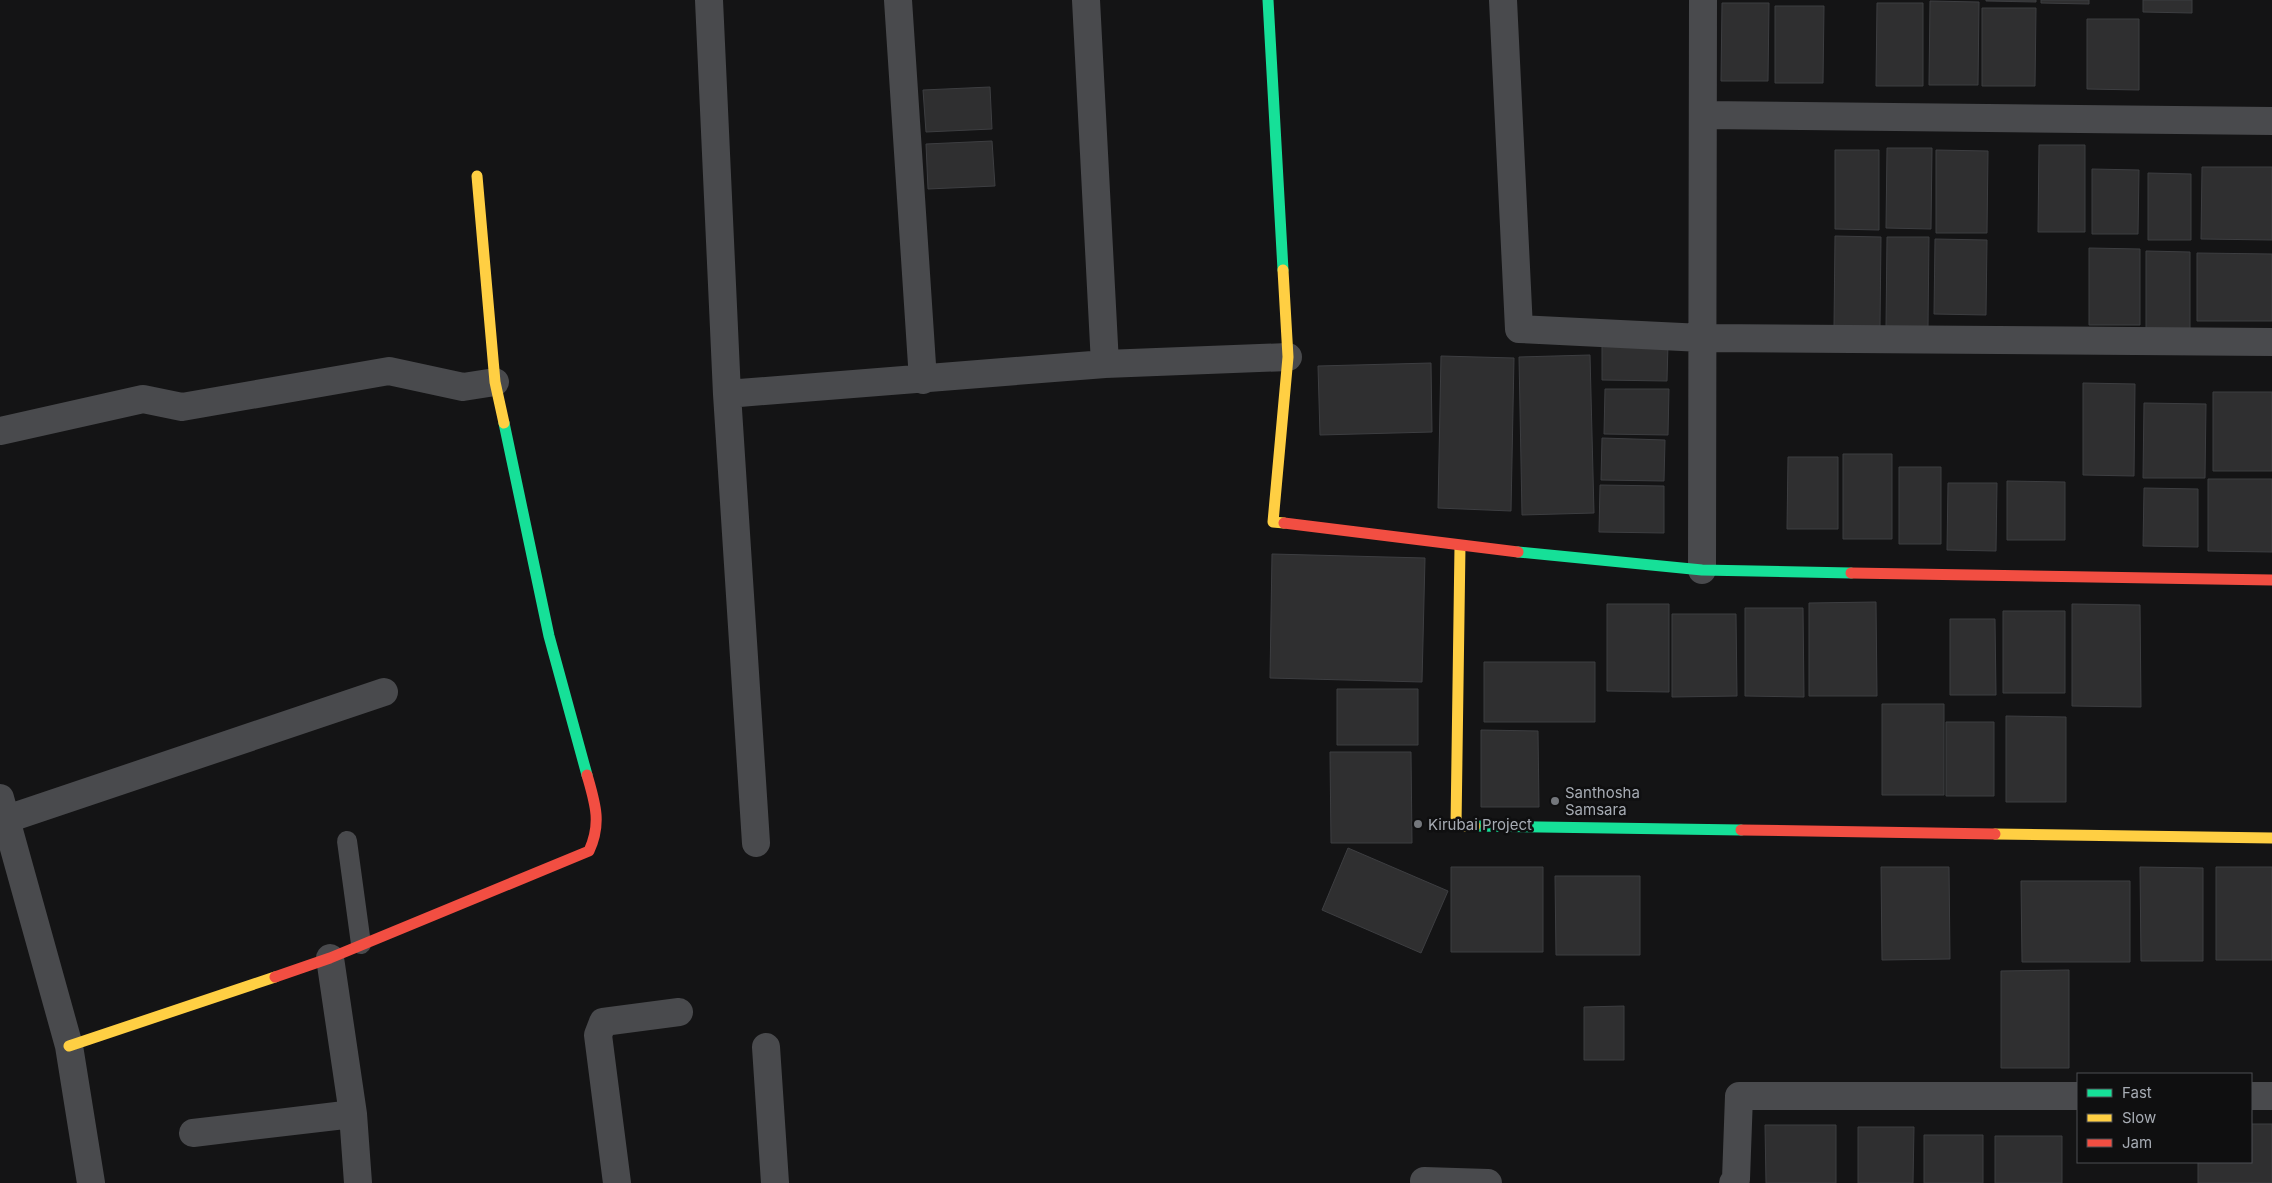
<svg xmlns="http://www.w3.org/2000/svg" width="2272" height="1183" font-family="Inter,sans-serif">
	<rect width="100%" height="100%" fill="#141415"/>
	<!-- building -->
	<path fill="#2f2f30" stroke="#3d3e41" d="M 1986,0 L 2036,0 L 2036,2 L 1986,1 Z
		M 2041,0 L 2089,0 L 2089,4 L 2041,3 Z
		M 2143,0 L 2192,0 L 2192,13 L 2143,12 Z
		M 1930,1 L 1979,2 L 1978,85 L 1929,85 Z
		M 1722,3 L 1769,3 L 1768,81 L 1721,81 Z
		M 1877,3 L 1923,3 L 1923,86 L 1876,86 Z
		M 1775,6 L 1824,6 L 1823,83 L 1775,83 Z
		M 1982,8 L 2036,8 L 2035,86 L 1982,86 Z
		M 2087,19 L 2139,19 L 2139,90 L 2087,89 Z
		M 990,87 L 992,129 L 926,132 L 923,90 Z
		M 992,141 L 995,186 L 928,189 L 926,144 Z
		M 2039,145 L 2085,145 L 2085,232 L 2038,232 Z
		M 1887,148 L 1932,148 L 1931,229 L 1886,228 Z
		M 1835,150 L 1879,150 L 1879,230 L 1835,229 Z
		M 1936,150 L 1988,151 L 1987,233 L 1936,233 Z
		M 2202,167 L 2272,167 L 2272,240 L 2201,239 Z
		M 2092,169 L 2139,170 L 2138,234 L 2092,234 Z
		M 2148,173 L 2191,174 L 2191,240 L 2148,240 Z
		M 1835,236 L 1881,237 L 1880,327 L 1834,327 Z
		M 1887,237 L 1929,237 L 1928,328 L 1886,328 Z
		M 1935,239 L 1987,240 L 1986,315 L 1934,314 Z
		M 2089,248 L 2140,249 L 2140,325 L 2089,325 Z
		M 2146,251 L 2190,252 L 2190,329 L 2146,329 Z
		M 2197,253 L 2272,254 L 2272,321 L 2197,321 Z
		M 1602,341 L 1668,343 L 1667,381 L 1602,380 Z
		M 1590,355 L 1594,513 L 1522,515 L 1519,357 Z
		M 1441,356 L 1514,358 L 1511,511 L 1438,508 Z
		M 1431,363 L 1432,432 L 1320,435 L 1318,366 Z
		M 2083,383 L 2135,384 L 2134,476 L 2083,475 Z
		M 1605,389 L 1669,389 L 1668,435 L 1604,434 Z
		M 2213,392 L 2272,392 L 2272,471 L 2213,471 Z
		M 2144,403 L 2206,404 L 2205,478 L 2143,478 Z
		M 1602,438 L 1665,440 L 1664,481 L 1601,480 Z
		M 1843,454 L 1892,454 L 1892,539 L 1843,539 Z
		M 1788,457 L 1838,457 L 1838,529 L 1787,529 Z
		M 1899,467 L 1941,467 L 1941,544 L 1899,544 Z
		M 2208,479 L 2272,479 L 2272,552 L 2208,551 Z
		M 2007,481 L 2065,482 L 2065,540 L 2007,540 Z
		M 1948,483 L 1997,483 L 1996,551 L 1947,550 Z
		M 1600,485 L 1664,486 L 1664,533 L 1599,532 Z
		M 2144,488 L 2198,489 L 2198,547 L 2143,546 Z
		M 1272,554 L 1425,558 L 1422,682 L 1270,678 Z
		M 1876,602 L 1877,696 L 1809,696 L 1809,603 Z
		M 1607,604 L 1669,604 L 1669,692 L 1607,691 Z
		M 2072,604 L 2140,605 L 2141,707 L 2072,706 Z
		M 1745,608 L 1803,608 L 1804,697 L 1745,696 Z
		M 2003,611 L 2065,611 L 2065,693 L 2003,693 Z
		M 1672,614 L 1736,614 L 1737,696 L 1672,697 Z
		M 1950,619 L 1995,619 L 1996,695 L 1950,695 Z
		M 1484,662 L 1595,662 L 1595,722 L 1484,722 Z
		M 1337,689 L 1418,689 L 1418,745 L 1337,745 Z
		M 1882,704 L 1944,704 L 1944,795 L 1882,795 Z
		M 2006,716 L 2066,717 L 2066,802 L 2006,802 Z
		M 1946,722 L 1994,722 L 1994,796 L 1946,796 Z
		M 1481,730 L 1538,731 L 1539,807 L 1481,807 Z
		M 1330,752 L 1411,752 L 1412,843 L 1331,843 Z
		M 1348,848 L 1448,891 L 1421,953 L 1322,910 Z
		M 1451,867 L 1543,867 L 1543,952 L 1451,952 Z
		M 1881,867 L 1949,867 L 1950,959 L 1882,960 Z
		M 2140,867 L 2203,868 L 2203,961 L 2141,961 Z
		M 2216,867 L 2272,867 L 2272,960 L 2216,960 Z
		M 1555,876 L 1640,876 L 1640,955 L 1556,955 Z
		M 2021,881 L 2130,881 L 2130,962 L 2022,962 Z
		M 2069,970 L 2069,1068 L 2001,1068 L 2001,971 Z
		M 1624,1006 L 1624,1060 L 1584,1060 L 1584,1007 Z
		M 2251,1124 L 2272,1124 L 2272,1183 L 2198,1183 L 2198,1162 L 2251,1162 Z
		M 1765,1125 L 1836,1125 L 1836,1183 L 1766,1183 Z
		M 1858,1127 L 1914,1127 L 1913,1183 L 1858,1183 Z
		M 1924,1135 L 1983,1135 L 1983,1183 L 1924,1183 Z
		M 1995,1136 L 2062,1136 L 2062,1183 L 1995,1183 Z"/>
	<g fill="none" stroke-linecap="round" stroke-linejoin="round">
		<!-- lane -->
		<path stroke="#494a4d" stroke-width="20" d="M 347,841 L 361,944"/>
		<!-- street -->
		<path stroke="#494a4d" stroke-width="28" d="M 709,0 L 727,394 L 756,843
			M 898,0 L 923,380
			M 1086,0 L 1105,364
			M 1503,0 L 1519,329 L 1702,338 L 2272,342
			M 1703,115 L 2272,121
			M 727,394 L 1105,364 L 1288,357
			M 0,431 L 143,399 L 182,407 L 389,371 L 463,387 L 495,382
			M 1702,570 L 1703,0
			M 0,798 L 69,1046 L 91,1183
			M 7,819 L 384,692
			M 330,958 L 353,1114 L 358,1183
			M 766,1047 L 775,1183
			M 2251,1096 L 2272,1096
			M 193,1133 L 353,1114
			M 1424,1181 L 1488,1183
			M 617,1183 L 598,1035 L 603,1022 L 679,1012
			M 1733,1183 L 1736,1179 L 1739,1096 L 2078,1096"/>
		<!-- fast -->
		<path stroke="#16e098" stroke-width="11" d="M 1268,0 L 1283,270
			M 504,423 L 549,636 L 587,775
			M 1518,552 L 1702,570 L 1851,573
			M 1475,826 L 1741,830"/>
		<!-- slow -->
		<path stroke="#ffcf43" stroke-width="11" d="M 477,176 L 495,382 L 504,423
			M 1283,270 L 1288,357 L 1273,522 L 1284,523
			M 1460,546 L 1456,826 L 1475,826
			M 1995,834 L 2272,838
			M 69,1046 L 275,977"/>
		<!-- jam -->
		<path stroke="#f24e42" stroke-width="11" d="M 1284,523 L 1518,552
			M 1851,573 L 2272,580
			M 1741,830 L 1995,834
			M 275,977 L 330,958 L 589,851 C 602,823 595,803 587,775"/>
	</g>
	<!-- markers -->
	<g fill="#74777c" stroke="#0f0f10" stroke-width="2">
		<circle cx="1555" cy="801" r="5"/>
		<circle cx="1418" cy="824" r="5"/>
	</g>
	<g text-anchor="middle" dominant-baseline="central" stroke-width="5" stroke-linejoin="round" paint-order="stroke">
		<!-- poi labels -->
		<g font-size="15" fill="#a7acb4" stroke="#0f0f10" text-anchor="start">
			<text x="1565" y="792">Santhosha<tspan x="1565" dy="17">Samsara</tspan></text>
			<text x="1428" y="824">Kirubai Project</text>
		</g>
	</g>
	<!-- legend -->
	<rect x="2077" y="1073" width="175" height="90" fill="#0f0f10" stroke="#4c4e52"/>
	<rect x="2087" y="1089" width="25" height="8" fill="#16e098" stroke="#4c4e52"/>
	<text x="2122" y="1098" font-size="15" fill="#a7acb4">Fast</text>
	<rect x="2087" y="1114" width="25" height="8" fill="#ffcf43" stroke="#4c4e52"/>
	<text x="2122" y="1123" font-size="15" fill="#a7acb4">Slow</text>
	<rect x="2087" y="1139" width="25" height="8" fill="#f24e42" stroke="#4c4e52"/>
	<text x="2122" y="1148" font-size="15" fill="#a7acb4">Jam</text>
</svg>
